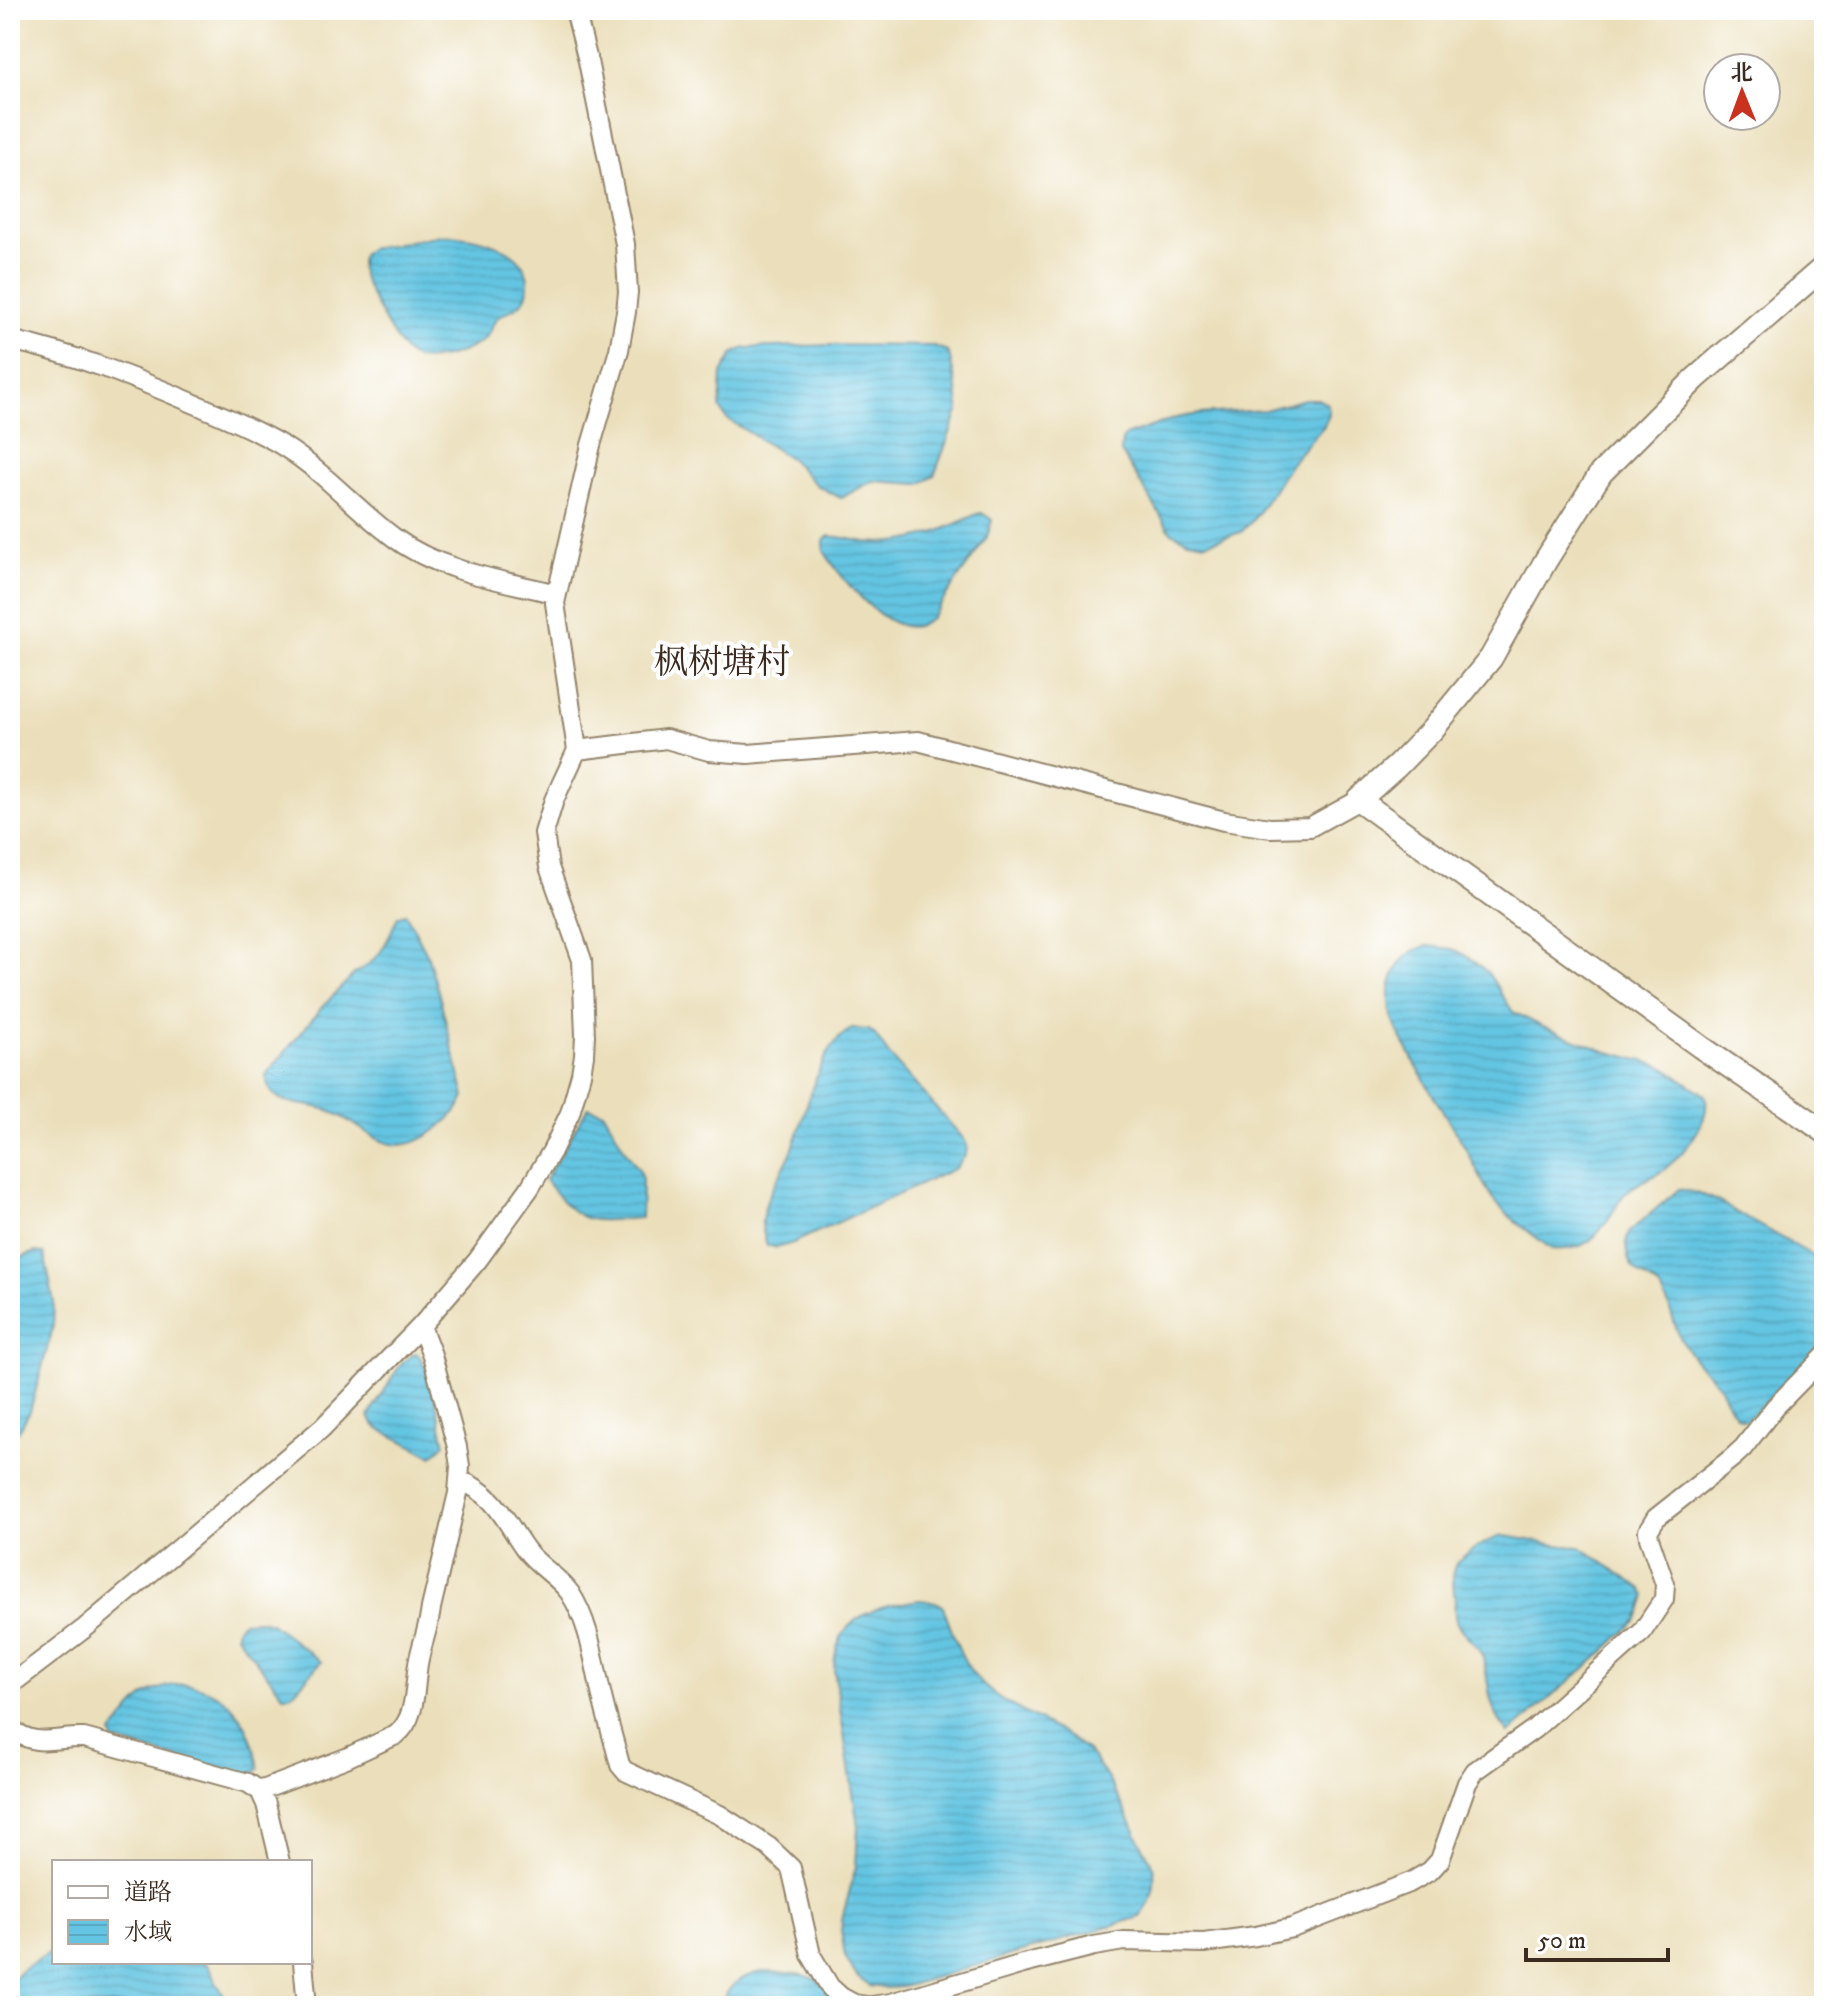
<svg xmlns="http://www.w3.org/2000/svg" width="1834" height="2016" font-family="'IM FELL DW Pica','Noto Serif SC',serif">
	<defs>
		<pattern id="water-rules" width="6" height="5" patternUnits="userSpaceOnUse" patternTransform="scale(2)"><rect width="6" height="5" fill="#64c5e2"/><path d="M0 2.5h6" fill="none" stroke="#58a9c1"/></pattern>
	</defs>
	<rect width="100%" height="100%" fill="#fff"/>
	<filter id="ink" filterUnits="userSpaceOnUse"><feTurbulence type="fractalNoise" baseFrequency=".0125" numOctaves="2"/><feDisplacementMap in="SourceGraphic" scale="16" xChannelSelector="R" yChannelSelector="G"/><feConvolveMatrix kernelMatrix="1 2 1 2 8 2 1 2 1" color-interpolation-filters="sRGB"/></filter>
	<filter id="wash" filterUnits="userSpaceOnUse"><feTurbulence type="fractalNoise" baseFrequency=".006" numOctaves="4" result="noise"/><feDisplacementMap in="SourceGraphic" scale="32" xChannelSelector="R" yChannelSelector="G"/><feGaussianBlur stdDeviation="1.8" result="paint"/><feColorMatrix in="noise" values="0 0 0 0 0 0 0 0 0 0 0 0 0 0 0 0 0 1.4 0 .05"/><feComposite in="paint" operator="in"/></filter>
	<g filter="url(#wash)">
		<rect width="100%" height="100%" fill="#ebdfbb"/>
		<!-- water -->
		<path fill="url(#water-rules)" stroke="#507880" stroke-width="2" d="M 440,235 C 469,235 529,245 528,284 C 528,296 524,303 513,309 C 508,312 502,314 497,318 C 492,324 490,333 484,339 C 475,348 451,357 439,358 C 430,360 417,361 409,355 C 396,345 360,280 360,264 C 360,256 363,253 369,249 Z
			M 828,345 L 934,346 L 945,350 L 949,354 L 957,390 L 959,409 L 934,476 L 920,484 L 872,481 L 841,498 L 816,485 L 791,459 L 726,418 L 720,408 L 722,373 L 734,353 L 745,348 Z
			M 1305,399 L 1318,399 L 1328,404 L 1329,415 L 1324,426 L 1295,458 L 1253,520 L 1241,532 L 1206,543 L 1188,540 L 1171,532 L 1121,452 L 1122,441 L 1125,436 L 1176,418 L 1199,414 L 1265,410 Z
			M 982,513 L 992,520 L 987,537 L 930,619 C 896,650 840,577 824,551 L 824,540 L 829,536 C 842,537 854,540 867,542 C 908,546 941,532 977,514 Z
			M 406,914 L 427,954 L 438,991 L 465,1097 C 459,1111 449,1120 437,1129 C 388,1166 373,1129 330,1111 C 304,1100 269,1111 266,1075 L 323,1006 L 354,974 L 368,965 L 380,953 L 388,939 L 398,916 Z
			M 1428,946 L 1452,949 L 1467,956 L 1488,973 L 1513,1012 L 1543,1027 L 1605,1051 L 1662,1066 L 1705,1095 C 1713,1119 1684,1153 1666,1168 C 1655,1177 1640,1181 1629,1190 C 1622,1195 1618,1204 1614,1210 C 1597,1238 1585,1252 1551,1249 C 1534,1235 1514,1222 1499,1206 C 1482,1187 1475,1163 1462,1142 C 1444,1114 1428,1087 1412,1058 C 1406,1045 1397,1033 1393,1019 C 1384,989 1394,953 1428,946 Z
			M 852,1029 L 869,1030 L 875,1035 L 890,1056 L 964,1139 L 967,1146 L 966,1154 L 956,1168 L 793,1243 L 777,1248 L 767,1245 C 765,1237 761,1229 762,1221 C 765,1193 784,1172 793,1148 C 806,1115 818,1044 852,1029 Z
			M 588,1107 L 604,1112 L 625,1150 L 640,1171 L 642,1179 L 641,1218 C 586,1222 580,1226 545,1180 Z
			M 1679,1189 C 1700,1193 1715,1198 1732,1210 L 1824,1262 L 1824,1344 L 1747,1420 C 1742,1419 1740,1419 1736,1415 C 1728,1408 1724,1392 1717,1383 C 1704,1368 1690,1357 1681,1339 C 1673,1324 1671,1306 1662,1292 C 1654,1279 1637,1277 1630,1263 C 1626,1253 1625,1242 1629,1232 Z
			M 35,1252 L 44,1253 L 54,1302 L 53,1327 L 30,1411 L 18,1432 L 10,1438 L 10,1262 Z
			M 416,1353 C 430,1363 440,1424 445,1444 L 432,1456 L 379,1429 L 373,1424 L 369,1416 L 402,1362 Z
			M 1505,1536 L 1564,1546 L 1580,1547 L 1642,1589 L 1646,1596 L 1641,1612 L 1637,1620 L 1599,1656 L 1509,1733 C 1486,1707 1491,1689 1483,1658 C 1478,1644 1464,1636 1457,1623 C 1453,1616 1455,1607 1455,1599 C 1454,1589 1451,1577 1454,1568 C 1458,1555 1493,1537 1505,1536 Z
			M 920,1600 L 936,1602 L 943,1607 C 953,1633 961,1663 981,1683 C 1009,1711 1050,1721 1080,1745 C 1106,1765 1126,1814 1141,1843 C 1145,1852 1153,1862 1154,1871 C 1156,1887 1151,1905 1140,1917 L 903,1987 L 887,1988 L 870,1986 L 857,1977 L 845,1956 L 841,1931 L 843,1915 L 856,1867 L 858,1826 L 834,1669 C 835,1615 875,1607 920,1600 Z
			M 258,1620 L 271,1623 L 321,1662 L 292,1694 L 284,1696 L 236,1635 L 237,1627 L 243,1621 Z
			M 185,1684 C 232,1690 251,1725 259,1768 L 250,1778 L 114,1741 L 112,1733 C 136,1704 143,1686 185,1684 Z
			M 54,1950 L 54,1962 L 204,1962 L 208,1966 L 229,2006 L 10,2006 L 10,1982 L 21,1970 Z
			M 762,1972 C 777,1972 811,1973 821,1983 C 827,1990 832,1999 837,2006 L 723,2006 C 725,1986 743,1975 762,1972 Z"/>
	</g>
	<g filter="url(#ink)">
		<g fill="none" stroke-linecap="round" stroke-linejoin="round">
			<defs>
				<path id="minor" d="M 10,340 C 74,354 135,378 195,404 C 225,417 255,429 283,446 C 325,472 357,511 396,539 C 441,572 505,581 557,594
					M 577,750 L 666,739 L 709,751 L 748,754 L 918,741 L 1224,821 L 1270,828 L 1310,827 L 1359,800
					M 460,1480 C 498,1496 504,1520 526,1550 C 539,1567 558,1576 570,1593 C 592,1627 594,1667 604,1705 C 609,1725 615,1745 620,1765 L 625,1771 L 720,1815 L 769,1847 L 791,1868 L 811,1955 L 830,1987 L 841,1997 L 854,2004 L 867,2006
					M 10,1685 L 85,1628 L 322,1428 L 421,1326 L 477,1261 L 529,1189 L 552,1151 L 570,1113 L 581,1074 L 584,1055 L 585,1035 L 582,960 L 549,867 L 544,833 L 554,800 L 577,750 L 555,603 L 591,445 L 619,350 L 626,312 L 628,292 L 625,244 L 588,61 L 575,10
					M 10,1728 C 37,1749 53,1737 84,1738 L 248,1783 L 260,1791 L 266,1804 L 280,1862
					M 260,1791 L 346,1758 L 396,1735 C 417,1718 414,1688 418,1664 C 421,1645 429,1628 431,1608 L 458,1493 L 460,1466 L 457,1447 L 432,1355 L 421,1326
					M 303,1962 L 307,2006
					M 872,2006 L 891,2003 L 1023,1964 L 1094,1946 L 1124,1941 L 1204,1943 L 1256,1936 L 1292,1928 L 1411,1882 L 1430,1871 L 1440,1860 L 1467,1783 L 1475,1771 L 1534,1729 L 1642,1632 L 1664,1599 L 1665,1584 L 1649,1538 L 1648,1531 L 1656,1518 L 1732,1458 L 1743,1448 L 1775,1407 L 1824,1357"/>
				<path id="tertiary" d="M 1824,267 L 1695,379 L 1601,473 L 1546,560 L 1491,658 L 1432,730 L 1397,766 L 1359,800 L 1701,1047 L 1824,1131"/>
			</defs>
			<!-- minor casing -->
			<use href="#minor" stroke="#93846c" stroke-width="22"/>
			<!-- tertiary casing -->
			<use href="#tertiary" stroke="#93846c" stroke-width="26"/>
			<!-- minor -->
			<use href="#minor" stroke="#fff" stroke-width="18"/>
			<!-- tertiary -->
			<use href="#tertiary" stroke="#fff" stroke-width="22"/>
		</g>
	</g>
	<g text-anchor="middle" dominant-baseline="central" stroke-width="8" stroke-linejoin="round" paint-order="stroke">
		<!-- quarter labels -->
		<g font-size="34" fill="#3b2a1e" stroke="#fff">
			<text x="722" y="663">枫树塘村</text>
		</g>
	</g>
	<!-- margin -->
	<rect width="1834" height="2016" fill="none" stroke="#fff" stroke-width="40"/>
	<!-- legend -->
	<rect x="52" y="1860" width="260" height="104" fill="#ffffff" stroke="#b1aaa5" stroke-width="2"/>
	<rect x="68" y="1886" width="40" height="12" fill="#ffffff" stroke="#b1aaa5" stroke-width="2"/>
	<text x="124" y="1900" font-size="24" fill="#3b2a1e">道路</text>
	<rect x="68" y="1920" width="40" height="24" fill="url(#water-rules)" stroke="#b1aaa5" stroke-width="2"/>
	<text x="124" y="1940" font-size="24" fill="#3b2a1e">水域</text>
	<!-- north arrow -->
	<g transform="translate(1742 92) rotate(359)"><circle r="38" fill="#ffffff" stroke="#b1aaa5" stroke-width="2"/>
	<path d="M0-6L14 30L0 20L-14 30Z" fill="#c8321e"/>
	<text y="-12" font-size="22" font-weight="bold" text-anchor="middle" fill="#3b2a1e">北</text>
	</g>
	<!-- scale -->
	<path d="M1526 1948v12h142v-12" fill="none" stroke="#3b2a1e" stroke-width="4"/>
	<text x="1538" y="1948" font-size="24" fill="#3b2a1e" stroke="#ffffff" stroke-width="6" paint-order="stroke">50 m</text>
</svg>
